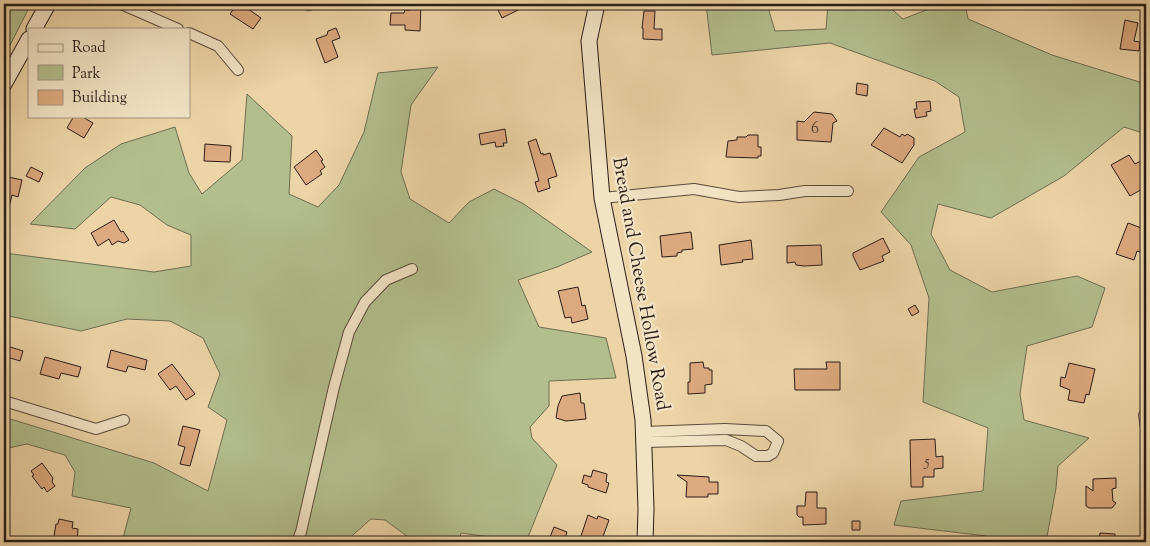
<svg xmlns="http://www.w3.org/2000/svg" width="1150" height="546" font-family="'Sorts Mill Goudy',serif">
	<rect width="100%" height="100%" fill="#ecd4a6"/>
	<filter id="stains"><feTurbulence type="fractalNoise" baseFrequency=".004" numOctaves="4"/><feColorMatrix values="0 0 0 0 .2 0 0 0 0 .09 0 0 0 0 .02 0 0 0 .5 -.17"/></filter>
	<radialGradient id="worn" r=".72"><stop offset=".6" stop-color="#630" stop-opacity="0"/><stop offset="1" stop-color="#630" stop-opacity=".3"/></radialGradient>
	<!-- green -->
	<path fill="#b2be8c" stroke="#6e6e52" d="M 4,4 L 31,4 L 4,57 Z
		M 302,4 L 337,4 L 307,11 Z
		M 706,4 L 767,4 L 775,31 L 826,29 L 828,4 L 886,4 L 903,19 L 939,5 L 939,4 L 965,4 L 968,19 L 1052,55 L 1146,84 L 1146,134 L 1124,127 L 1064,176 L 991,218 L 938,204 L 931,234 L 950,270 L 992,292 L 1077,276 L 1105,288 L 1092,327 L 1027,346 L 1020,394 L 1024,420 L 1089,438 L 1058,466 L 1056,488 L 1046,542 L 992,542 L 986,536 L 894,525 L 901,501 L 983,491 L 988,428 L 923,402 L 929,298 L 911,245 L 881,212 L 919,157 L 965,132 L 959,97 L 935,81 L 830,43 L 712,55 Z
		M 438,67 L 411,105 L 401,172 L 410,199 L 449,223 L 469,202 L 494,189 L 524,204 L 592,252 L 557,267 L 518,280 L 539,327 L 606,338 L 616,378 L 549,381 L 549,406 L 530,427 L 532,438 L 557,465 L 526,542 L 461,533 L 459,542 L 415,542 L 385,520 L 371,519 L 345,542 L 122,542 L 131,508 L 72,496 L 75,472 L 65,455 L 27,444 L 4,449 L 4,417 L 154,463 L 208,491 L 227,420 L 208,407 L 220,374 L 203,338 L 170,321 L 127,319 L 81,331 L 4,315 L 4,253 L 154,272 L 191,266 L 191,235 L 167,225 L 140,205 L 111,197 L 75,229 L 30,224 L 85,168 L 121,144 L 175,127 L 189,173 L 202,194 L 242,160 L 247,94 L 292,136 L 289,194 L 318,207 L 339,185 L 364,132 L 378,73 Z"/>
	<!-- building -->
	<path fill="#dda97e" stroke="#291d18" d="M 237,4 L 241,4 L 261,18 L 253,29 L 230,14 Z
		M 410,4 L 421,4 L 420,31 L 405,30 L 405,25 L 390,25 L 391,13 L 404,13 L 405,10 L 410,10 Z
		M 495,4 L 530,4 L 502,18 Z
		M 644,11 L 655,11 L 654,29 L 662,29 L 662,40 L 643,39 L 643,28 L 642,28 Z
		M 1125,20 L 1138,23 L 1134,41 L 1140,42 L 1139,51 L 1120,49 Z
		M 336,28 L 340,38 L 332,41 L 338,57 L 325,63 L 316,39 L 327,35 L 328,31 Z
		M 857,83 L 868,85 L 867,96 L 856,94 Z
		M 930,101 L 931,111 L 926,112 L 927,116 L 916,118 L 914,109 L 917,109 L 916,102 Z
		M 814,112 L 832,114 L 837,121 L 833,123 L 831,142 L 797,140 L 797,121 L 804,122 Z
		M 74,116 L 81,116 L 93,123 L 84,138 L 67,128 Z
		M 884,128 L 900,137 L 902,134 L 905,136 L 907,134 L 914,138 L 914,145 L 902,163 L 871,145 Z
		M 505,129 L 507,143 L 503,143 L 504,146 L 496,147 L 495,142 L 481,145 L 479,134 Z
		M 748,135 L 758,135 L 758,147 L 761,147 L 761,156 L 758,156 L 758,158 L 726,157 L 728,141 L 737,140 L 737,137 L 746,137 Z
		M 536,139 L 541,154 L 543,153 L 543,155 L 550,153 L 557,176 L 548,179 L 550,188 L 538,192 L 535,182 L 539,181 L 528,142 Z
		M 205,144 L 231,146 L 230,162 L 204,161 Z
		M 316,150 L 323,160 L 321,161 L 325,167 L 320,171 L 322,174 L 306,185 L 294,167 Z
		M 1129,155 L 1135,164 L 1141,161 L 1146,171 L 1146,184 L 1143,186 L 1144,188 L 1130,196 L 1111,165 Z
		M 31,167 L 43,173 L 39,182 L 26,176 Z
		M 4,176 L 22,180 L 18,197 L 12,195 L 7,216 L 4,216 Z
		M 114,220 L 121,232 L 123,231 L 129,240 L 124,243 L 118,241 L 112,245 L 109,239 L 98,246 L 91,233 Z
		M 1128,223 L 1144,229 L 1142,234 L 1146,235 L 1146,254 L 1137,251 L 1134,260 L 1116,254 Z
		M 691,232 L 693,249 L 682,250 L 682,252 L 677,253 L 677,256 L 662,257 L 660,236 Z
		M 883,238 L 890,252 L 882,256 L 884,261 L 860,270 L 853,256 L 853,253 Z
		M 751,240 L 753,259 L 742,260 L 743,262 L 721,265 L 719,245 Z
		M 821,245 L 822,265 L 804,266 L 796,265 L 795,262 L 787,263 L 787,246 Z
		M 578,287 L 582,306 L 585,305 L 588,319 L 572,323 L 571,317 L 565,318 L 558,291 Z
		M 915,305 L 919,312 L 912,316 L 908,309 Z
		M 4,345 L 23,351 L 20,361 L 4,356 Z
		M 111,350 L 147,360 L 145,370 L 128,366 L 126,372 L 107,367 Z
		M 45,357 L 81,367 L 78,377 L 61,373 L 59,379 L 40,374 Z
		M 703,362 L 704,368 L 709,368 L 709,370 L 712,370 L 712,384 L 705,385 L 705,393 L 688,394 L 688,382 L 690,382 L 690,363 Z
		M 826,362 L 840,362 L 840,390 L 795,390 L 794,369 L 827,369 Z
		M 1069,363 L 1095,369 L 1089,395 L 1086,394 L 1084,403 L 1068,400 L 1070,390 L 1060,386 L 1061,377 L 1065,378 Z
		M 172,364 L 195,394 L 186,400 L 176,386 L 170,390 L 158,374 Z
		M 580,393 L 581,403 L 584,403 L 586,419 L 566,421 L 556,418 L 558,406 L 562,396 Z
		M 183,426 L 200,430 L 190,466 L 180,464 L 185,447 L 178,445 Z
		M 935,439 L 936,457 L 943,456 L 943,468 L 934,469 L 934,477 L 923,477 L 923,487 L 911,487 L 910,440 Z
		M 42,463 L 53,478 L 52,482 L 55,486 L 47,492 L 44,487 L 42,489 L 32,476 L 34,475 L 31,471 Z
		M 593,470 L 607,474 L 606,482 L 609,483 L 606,493 L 588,487 L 588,485 L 582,483 L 584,475 L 591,477 Z
		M 677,475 L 709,477 L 709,482 L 718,482 L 718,494 L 708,494 L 708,497 L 686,497 L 687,482 Z
		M 1116,478 L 1116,488 L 1112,489 L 1113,501 L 1116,503 L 1112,508 L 1089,508 L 1086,506 L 1086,486 L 1093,491 L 1093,479 Z
		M 806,492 L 817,492 L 817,508 L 826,508 L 826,524 L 803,525 L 803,517 L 799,517 L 797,515 L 797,506 L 805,506 Z
		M 588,515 L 597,519 L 598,516 L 609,520 L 601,542 L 588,542 L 580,539 Z
		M 59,519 L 73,522 L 72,528 L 78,529 L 77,542 L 53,542 L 56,524 L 58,524 Z
		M 852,521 L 860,521 L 860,530 L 852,530 Z
		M 554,527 L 567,532 L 564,542 L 548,542 Z
		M 1100,533 L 1115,534 L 1115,542 L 1099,542 Z"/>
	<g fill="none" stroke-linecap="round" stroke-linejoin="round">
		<defs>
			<path id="street" d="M 121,4 L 178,29
				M 189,33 L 218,46 L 238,70
				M 602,198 L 694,189 L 739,197 L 779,195 L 805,191 L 848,191
				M 4,401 L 96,429 L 124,420
				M 1144,415 L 1146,428
				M 644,432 L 725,429 L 766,431 L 778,441 L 773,453 L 768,456 L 756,456 L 741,446 L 726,440 L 644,442
				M 297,542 L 301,532 L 334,387 L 349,332 L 365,302 L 386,280 L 412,269"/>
			<path id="secondary" d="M 597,4 L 589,41 L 602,198 L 634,356 L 643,420 L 646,509 L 645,542
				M 34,29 L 48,4
				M 4,84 L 29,39"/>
		</defs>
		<!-- street casing -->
		<use href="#street" stroke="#5a4b3c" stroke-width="12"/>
		<!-- secondary casing -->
		<use href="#secondary" stroke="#291d18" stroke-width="17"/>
		<!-- street -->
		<use href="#street" stroke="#f3e3c5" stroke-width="10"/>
		<!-- secondary -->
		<use href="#secondary" stroke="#f3e3c5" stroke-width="15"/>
	</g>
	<g text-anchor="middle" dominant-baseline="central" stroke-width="4.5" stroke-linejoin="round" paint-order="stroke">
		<!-- number labels -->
		<g font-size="16" fill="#564032">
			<text x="815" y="129">6</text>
			<text x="927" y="462">5</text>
		</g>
		<!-- street labels -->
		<g font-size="19" fill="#291d18" stroke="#f3e3c5">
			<text transform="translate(640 284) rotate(80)">Bread and Cheese Hollow Road</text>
		</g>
	</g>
	<!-- margin -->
	<rect width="1150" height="546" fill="none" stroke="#ecd4a6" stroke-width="20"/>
	<rect x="5" y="5" width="1140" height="536" fill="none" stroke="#291d18" stroke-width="2.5"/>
	<rect x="10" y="10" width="1130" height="526" fill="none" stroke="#291d18"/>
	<!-- legend -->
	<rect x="28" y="28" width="162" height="90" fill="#f3e3c5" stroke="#a29480"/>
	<rect x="38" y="44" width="25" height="8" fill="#f3e3c5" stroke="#a29480"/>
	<text x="72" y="52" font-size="15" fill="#291d18">Road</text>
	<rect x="38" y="65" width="25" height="15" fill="#b2be8c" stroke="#a29480"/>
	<text x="72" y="78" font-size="15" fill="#291d18">Park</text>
	<rect x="38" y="90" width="25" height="15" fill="#dda97e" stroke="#a29480"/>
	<text x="72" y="102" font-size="15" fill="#291d18">Building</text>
	<rect width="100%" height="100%" filter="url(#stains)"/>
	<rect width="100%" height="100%" fill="url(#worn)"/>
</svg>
